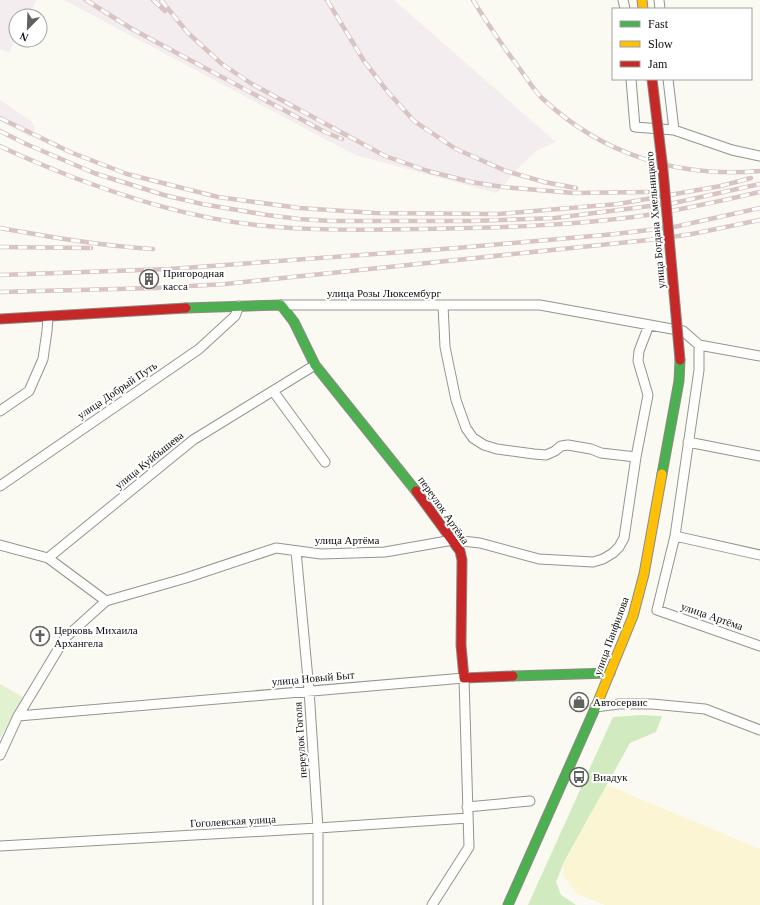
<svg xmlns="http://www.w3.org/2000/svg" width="760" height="905" font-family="Georgia,serif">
	<rect width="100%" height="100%" fill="#fbfaf2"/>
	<!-- industrial -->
	<path fill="#f3edef" d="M 0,0 L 37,0 L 28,16 L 16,16 L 16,38 L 9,53 L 0,49 Z
		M 64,0 L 394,0 L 556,142 L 536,151 L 516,170 L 499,191 L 496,193 L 355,155 Z
		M 0,100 L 31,121 L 35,128 L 30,137 L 0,121 Z"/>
	<!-- green -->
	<path fill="#e2f2d1" d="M 0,684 L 23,697 L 0,739 Z"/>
	<!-- forest -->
	<path fill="#d2eabf" d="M 641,715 L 662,716 L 656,732 L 630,743 L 564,862 L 556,882 L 561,895 L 576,905 L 528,905 L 613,717 Z"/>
	<!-- sand -->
	<path fill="#fcf5d3" d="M 607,785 L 760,849 L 760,905 L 605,905 L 577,894 L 563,875 L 564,862 Z"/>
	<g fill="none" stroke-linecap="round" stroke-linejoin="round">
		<defs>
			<path id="street" d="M 623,0 L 625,9
				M 659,0 L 660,9
				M 631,79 L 635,127 L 674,130 L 732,150 L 760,156
				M 668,79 L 674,130
				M 281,305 L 540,305 L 683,331 L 699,345 L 760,356
				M 443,305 L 445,347 L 456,400 L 466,428 L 473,438 L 484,445 L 497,449 L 534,454 L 546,455 L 555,451 L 561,446 L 568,445 L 591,449 L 601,453 L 636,457
				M 699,345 L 699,370 L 675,536 L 657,610 L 760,646
				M 273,391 L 325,462
				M 0,411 L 29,391 L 43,359 L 47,331 L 48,317
				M 688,442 L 760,456
				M 0,486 L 199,349 L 235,316 L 239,306
				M 675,536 L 760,555
				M 0,545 L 48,558 L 193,440 L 315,365
				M 296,551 L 309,690 L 318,828 L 318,905
				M 48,558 L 106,601 L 186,578 L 276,548 L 321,554 L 385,552 L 453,540 L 480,543 L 539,559 L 593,562 L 603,559 L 613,553 L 619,547 L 624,538 L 636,457 L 648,395 L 638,361 L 639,351 L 649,325
				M 595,707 L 619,704 L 652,704 L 705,709 L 760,730
				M 18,716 L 464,678 L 469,847 L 432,905
				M 0,755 L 18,716 L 65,638 L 106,601
				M 467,807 L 530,801
				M 0,846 L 318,828 L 468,818"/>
			<path id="fast" d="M 186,308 L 281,305 L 294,322 L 315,365 L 416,491
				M 662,474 L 679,381 L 680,360
				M 513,676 L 610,673
				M 508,905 L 597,704"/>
			<path id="slow" d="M 642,0 L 643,9
				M 597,704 L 633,616 L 644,574 L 662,474"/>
			<path id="jam" d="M 0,319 L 186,308
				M 416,491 L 460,551 L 462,560 L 461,645 L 464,678 L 513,676"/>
		</defs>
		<!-- street casing -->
		<use href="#street" stroke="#959491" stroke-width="11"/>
		<!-- fast casing -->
		<use href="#fast" stroke="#8b8b87" stroke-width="11"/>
		<!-- slow casing -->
		<use href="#slow" stroke="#8b8b87" stroke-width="11"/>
		<!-- jam casing -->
		<use href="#jam" stroke="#8b8b87" stroke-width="11"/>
		<!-- street -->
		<use href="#street" stroke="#fefefd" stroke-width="9"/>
		<!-- fast -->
		<use href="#fast" stroke="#4caf50" stroke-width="9"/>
		<!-- slow -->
		<use href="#slow" stroke="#ffc107" stroke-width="9"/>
		<!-- jam -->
		<use href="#jam" stroke="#c62828" stroke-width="9"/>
		<defs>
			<path id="rail" d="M 86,0 L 132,29 L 325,132 L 342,139
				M 153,0 L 165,11
				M 161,0 L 188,33 L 222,64 L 252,84 L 385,156 L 428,171 L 471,182 L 503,187 L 574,193 L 648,192
				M 327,0 L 364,61 L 388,92 L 414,121 L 456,149 L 506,171 L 544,182 L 576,188
				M 473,0 C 488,25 505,49 522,72 C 529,81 535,92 543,99 C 603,155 678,178 760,171
				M 0,118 L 70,152 L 127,174 L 218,197 L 299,208 L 375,213 L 499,214 L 618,204 L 721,186 L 751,178
				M 0,131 L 26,144 L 94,173 L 164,195 L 202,204 L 267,215 L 299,219 L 332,221 L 472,221 L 555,218 L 674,203 L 760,184
				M 0,146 C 24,158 50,168 75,178 C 134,200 193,218 256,225 C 310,231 365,230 420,229 C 494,228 568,226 641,216 C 681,210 721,201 760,192
				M 0,228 C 51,237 101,246 153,249
				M 0,247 L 91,248
				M 0,275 L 170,269 L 457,248 L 615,234 L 674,227 L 760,208
				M 0,292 L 156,288 L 225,284 L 658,239 L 692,234 L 760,220"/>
		</defs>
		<!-- rail casing -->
		<use href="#rail" stroke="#d8c4c3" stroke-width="4.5"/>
		<!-- rail -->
		<use href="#rail" stroke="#fff" stroke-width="3" stroke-dasharray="9" stroke-linecap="butt"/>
		<defs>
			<path id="jam-bridge" d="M 652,79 L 663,170 L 680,360"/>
		</defs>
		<!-- jam-bridge casing -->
		<use href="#jam-bridge" stroke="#8b8b87" stroke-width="11" stroke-linecap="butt"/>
		<!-- jam-bridge -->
		<use href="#jam-bridge" stroke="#c62828" stroke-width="9"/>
	</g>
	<!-- icons -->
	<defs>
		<symbol id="building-ring" viewBox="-11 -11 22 22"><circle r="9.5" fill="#fff" stroke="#61615e" stroke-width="1.5"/><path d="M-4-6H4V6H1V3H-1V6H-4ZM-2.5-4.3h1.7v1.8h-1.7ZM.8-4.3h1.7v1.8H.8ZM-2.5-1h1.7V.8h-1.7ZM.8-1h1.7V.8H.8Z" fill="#61615e"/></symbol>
		<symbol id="church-ring" viewBox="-11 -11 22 22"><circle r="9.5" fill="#fff" stroke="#61615e" stroke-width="1.5"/><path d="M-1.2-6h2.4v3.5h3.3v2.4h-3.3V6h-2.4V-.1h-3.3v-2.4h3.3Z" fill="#61615e"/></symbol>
		<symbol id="shop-ring" viewBox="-11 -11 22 22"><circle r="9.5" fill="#fff" stroke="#61615e" stroke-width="1.5"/><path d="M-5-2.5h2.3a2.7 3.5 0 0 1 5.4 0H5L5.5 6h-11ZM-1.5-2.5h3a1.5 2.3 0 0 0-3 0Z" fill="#61615e"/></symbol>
		<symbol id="bus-ring" viewBox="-11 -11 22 22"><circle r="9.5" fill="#fff" stroke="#61615e" stroke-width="1.5"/><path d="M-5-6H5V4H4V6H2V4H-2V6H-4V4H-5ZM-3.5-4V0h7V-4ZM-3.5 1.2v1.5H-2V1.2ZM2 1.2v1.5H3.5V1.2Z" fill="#61615e"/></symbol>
	</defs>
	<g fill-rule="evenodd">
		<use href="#building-ring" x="138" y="268" width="22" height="22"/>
		<use href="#church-ring" x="29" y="625" width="22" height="22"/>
		<use href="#shop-ring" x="568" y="691" width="22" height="22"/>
		<use href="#bus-ring" x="568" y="766" width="22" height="22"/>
	</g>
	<g text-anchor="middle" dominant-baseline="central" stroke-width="4" stroke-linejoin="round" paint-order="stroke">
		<!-- street labels -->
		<g font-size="11" fill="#0e0e0e" stroke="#fff">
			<text transform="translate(655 220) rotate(-95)">улица Богдана Хмельницкого</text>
			<text x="384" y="293">улица Розы Люксембург</text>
			<text transform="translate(117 390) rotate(-34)">улица Добрый Путь</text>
			<text transform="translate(149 460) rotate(-39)">улица Куйбышева</text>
			<text transform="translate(444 510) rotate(55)">переулок Артёма</text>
			<text x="347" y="540">улица Артёма</text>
			<text transform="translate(712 616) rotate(19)">улица Артёма</text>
			<text transform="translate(611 636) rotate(-70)">улица Панфилова</text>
			<text transform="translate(313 678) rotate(-5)">улица Новый Быт</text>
			<text transform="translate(300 740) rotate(-94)">переулок Гоголя</text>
			<text transform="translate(233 821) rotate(-3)">Гоголевская улица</text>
		</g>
		<!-- poi labels -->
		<g font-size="11" fill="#0e0e0e" stroke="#fff" text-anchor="start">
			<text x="163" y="273">Пригородная<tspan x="163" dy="13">касса</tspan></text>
			<text x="54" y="630">Церковь Михаила<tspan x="54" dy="13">Архангела</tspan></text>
			<text x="593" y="702">Автосервис</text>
			<text x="593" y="777">Виадук</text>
		</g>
	</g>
	<!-- legend -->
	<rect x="612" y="8" width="140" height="72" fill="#ffffff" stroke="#9f9f9f"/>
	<rect x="620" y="21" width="20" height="6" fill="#4caf50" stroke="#9f9f9f"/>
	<text x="648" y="28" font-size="12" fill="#0e0e0e">Fast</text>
	<rect x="620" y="41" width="20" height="6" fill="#ffc107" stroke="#9f9f9f"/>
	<text x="648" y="48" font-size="12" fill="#0e0e0e">Slow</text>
	<rect x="620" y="61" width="20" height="6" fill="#c62828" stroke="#9f9f9f"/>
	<text x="648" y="68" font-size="12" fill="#0e0e0e">Jam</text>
	<!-- north arrow -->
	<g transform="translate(28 28) rotate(203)"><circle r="19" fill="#ffffff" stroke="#9f9f9f"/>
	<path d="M0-3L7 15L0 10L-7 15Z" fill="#61615e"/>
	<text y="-6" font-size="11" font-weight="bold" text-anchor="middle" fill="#0e0e0e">N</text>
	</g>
</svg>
